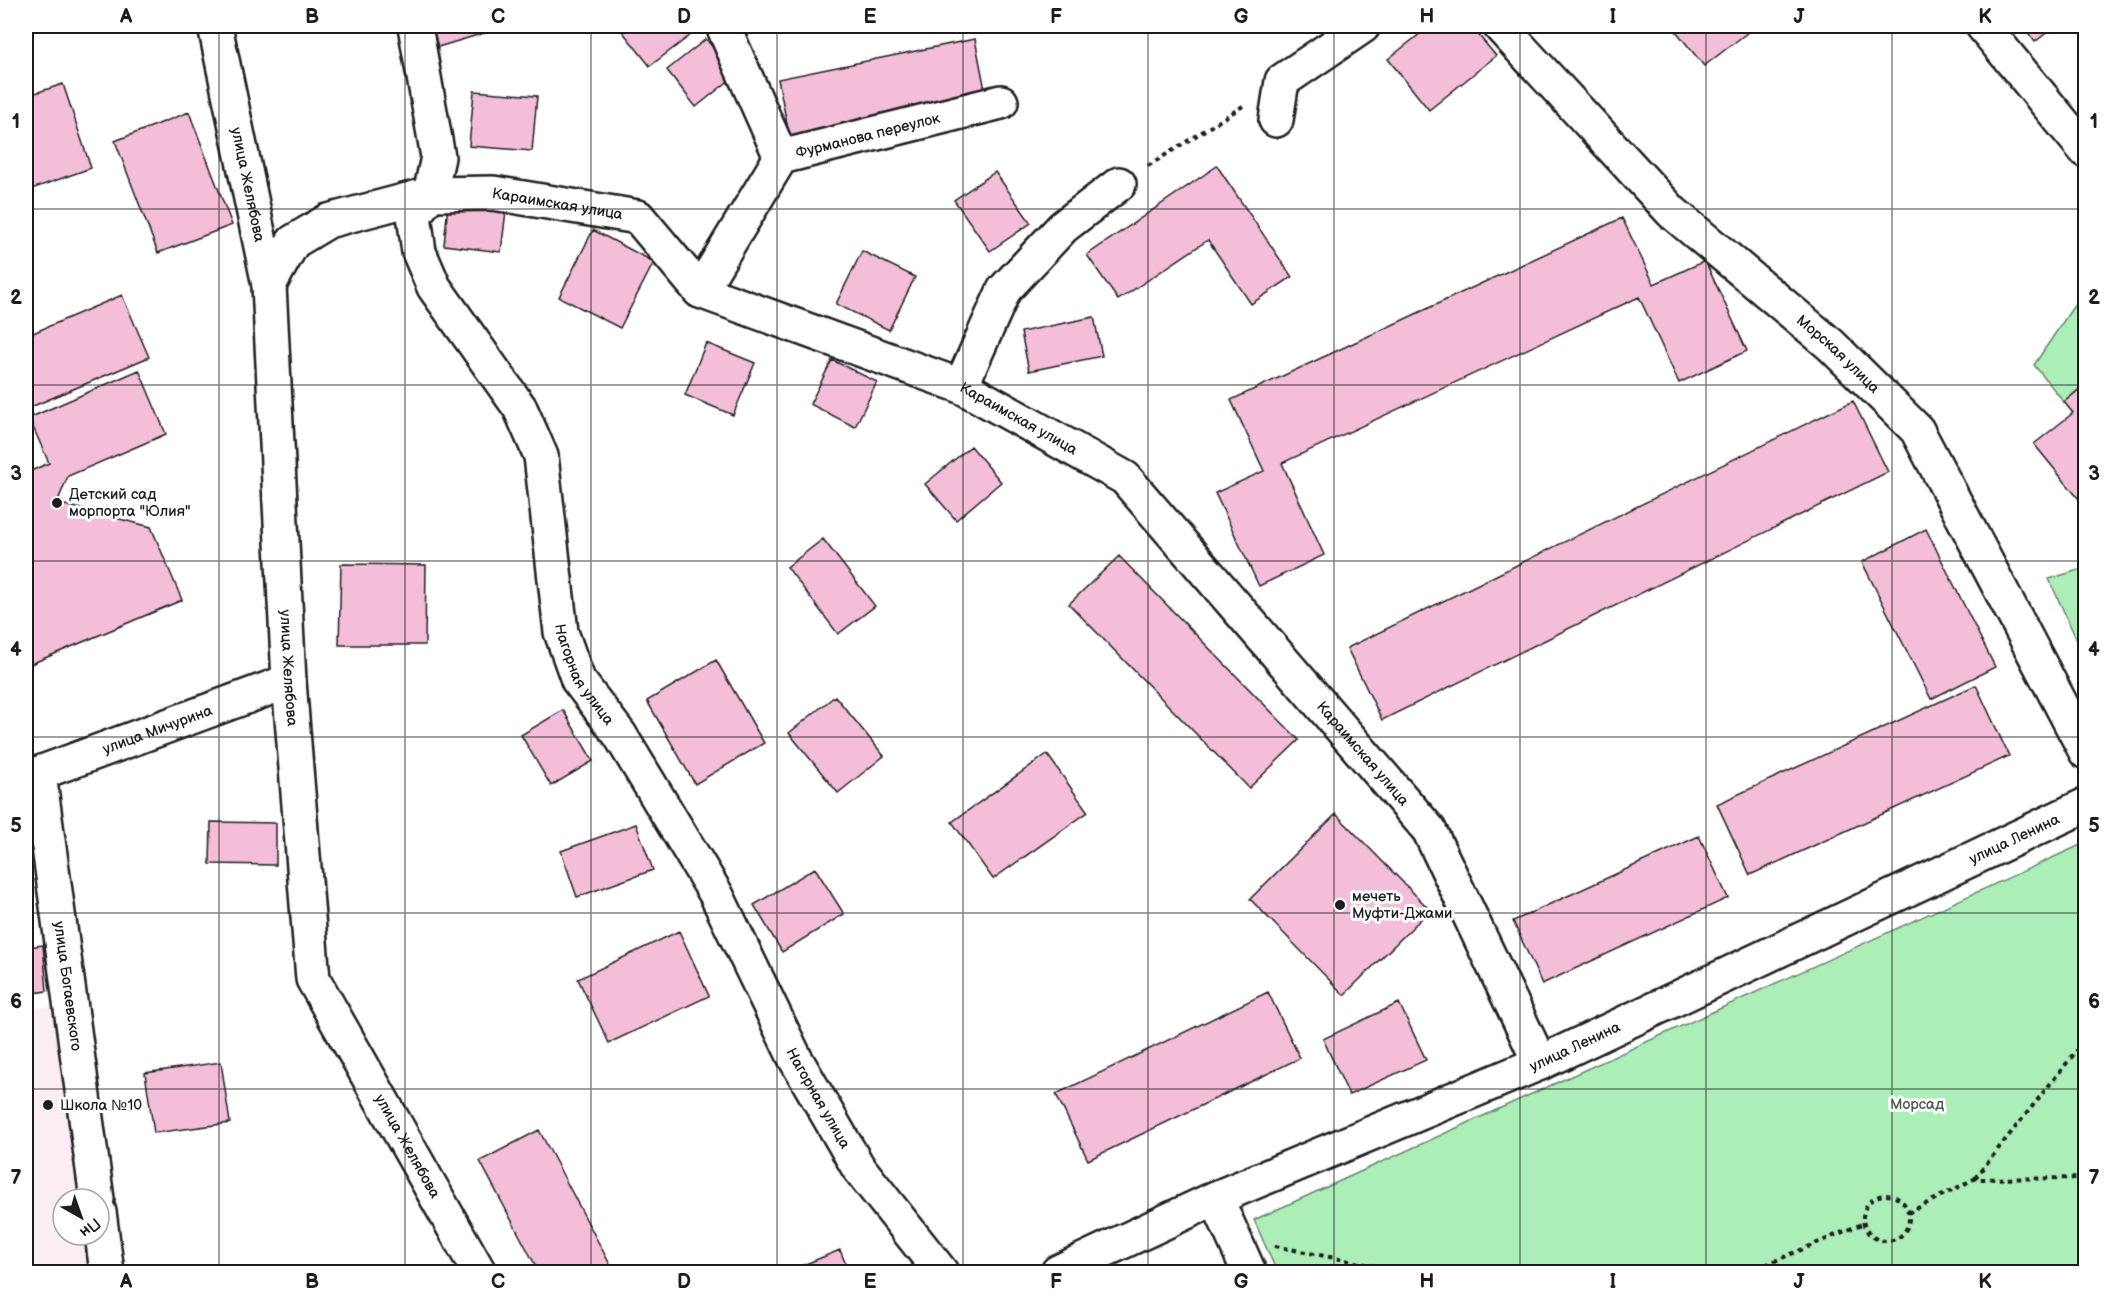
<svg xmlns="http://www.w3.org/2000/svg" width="2111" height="1298" font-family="'Balsamiq Sans',sans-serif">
	<rect width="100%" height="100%" fill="#fff"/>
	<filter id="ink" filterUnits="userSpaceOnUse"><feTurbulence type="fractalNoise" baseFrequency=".0167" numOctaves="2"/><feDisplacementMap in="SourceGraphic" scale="12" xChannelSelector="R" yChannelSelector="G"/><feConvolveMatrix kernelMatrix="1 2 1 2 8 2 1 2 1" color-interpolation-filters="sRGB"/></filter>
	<g filter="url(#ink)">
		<!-- built -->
		<path fill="#fcecf4" d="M 59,1005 L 83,1199 L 63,1199 L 63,1235 L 88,1235 L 93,1272 L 26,1272 L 26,1011 Z"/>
		<!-- green -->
		<path fill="#aceeb7" stroke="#64856a" stroke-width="1.5" d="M 2085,289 L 2085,384 L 2064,402 L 2034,365 Z
			M 2085,568 L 2086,568 L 2085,658 L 2049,579 Z
			M 2085,843 L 2085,1272 L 1277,1272 L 1254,1220 Z"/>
		<!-- building -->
		<path fill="#f4bed9" stroke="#1c1c1c" stroke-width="1.5" d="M 432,26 L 489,26 L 491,31 L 438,47 Z
			M 618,26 L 698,26 L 700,28 L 650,66 Z
			M 831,26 L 865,26 L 865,29 L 831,29 Z
			M 1430,26 L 1471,26 L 1496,56 L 1429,110 L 1388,59 Z
			M 1672,26 L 1756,26 L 1704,66 Z
			M 2023,26 L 2055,26 L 2035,42 Z
			M 706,39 L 736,75 L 696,107 L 667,70 Z
			M 975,39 L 987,100 L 790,139 L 778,79 Z
			M 63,84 L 91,168 L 26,191 L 26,96 Z
			M 474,91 L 537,96 L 532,151 L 469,146 Z
			M 189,112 L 232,225 L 158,253 L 115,141 Z
			M 1217,166 L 1292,277 L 1251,304 L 1208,240 L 1118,300 L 1087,255 Z
			M 995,172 L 1031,223 L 990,251 L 954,200 Z
			M 448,205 L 506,211 L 501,252 L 444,245 Z
			M 1622,218 L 1654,284 L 1705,261 L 1747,351 L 1679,383 L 1639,297 L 1282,463 L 1324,555 L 1259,586 L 1215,493 L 1264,471 L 1231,400 Z
			M 593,230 L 654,262 L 620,328 L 559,297 Z
			M 862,251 L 915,277 L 889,330 L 836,304 Z
			M 122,295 L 149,357 L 26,409 L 26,336 Z
			M 1094,317 L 1102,356 L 1029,371 L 1021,332 Z
			M 706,343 L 755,363 L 733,415 L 685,395 Z
			M 832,360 L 877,382 L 855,427 L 810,404 Z
			M 139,370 L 166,434 L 68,476 L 57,503 L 151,527 L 182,600 L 26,666 L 26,473 L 49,463 L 29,418 Z
			M 2086,384 L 2086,502 L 2083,504 L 2034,444 L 2073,413 L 2064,402 Z
			M 1853,401 L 1888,472 L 1382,720 L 1347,648 Z
			M 971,446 L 1001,482 L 956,520 L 925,484 Z
			M 1926,529 L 1995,667 L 1931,699 L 1862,562 Z
			M 823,539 L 875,606 L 838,634 L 787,567 Z
			M 1119,556 L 1299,740 L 1249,788 L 1069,604 Z
			M 341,564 L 426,565 L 425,645 L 339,645 Z
			M 716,660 L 764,743 L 695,784 L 647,701 Z
			M 1976,685 L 2009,756 L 1750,875 L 1717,804 Z
			M 835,696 L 884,756 L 838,793 L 789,733 Z
			M 563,710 L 593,761 L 551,786 L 521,735 Z
			M 1047,754 L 1088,812 L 993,879 L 952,822 Z
			M 1336,814 L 1430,910 L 1344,995 L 1250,899 Z
			M 211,822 L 276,823 L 276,865 L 210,864 Z
			M 636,824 L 653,870 L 577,897 L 561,851 Z
			M 1699,836 L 1728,898 L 1542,984 L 1513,921 Z
			M 815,868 L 844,914 L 782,952 L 754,905 Z
			M 679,931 L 709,996 L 609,1043 L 578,979 Z
			M 43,945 L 47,991 L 26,994 L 26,947 Z
			M 1268,992 L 1300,1058 L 1088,1160 L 1056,1094 Z
			M 1399,1003 L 1426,1060 L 1349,1095 L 1323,1039 Z
			M 221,1062 L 230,1123 L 154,1133 L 145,1073 Z
			M 539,1130 L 614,1272 L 539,1272 L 480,1161 Z
			M 840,1250 L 849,1272 L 786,1272 Z"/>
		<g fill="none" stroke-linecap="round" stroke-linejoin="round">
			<defs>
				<g id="street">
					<path id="s1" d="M 215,26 L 269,285 L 289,681 L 313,979 L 479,1272"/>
					<path id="s2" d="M 415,26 L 438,157 L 430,194 L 414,215 L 419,252 L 434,287 L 520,408 L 541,456 L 561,632 L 578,680 L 620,735 L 716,894 L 795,1058 L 858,1167 L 941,1272"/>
					<path d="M 723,26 L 781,157"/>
					<path id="s3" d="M 1500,26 L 1672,212 L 1831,345 L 1917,430 L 2086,752"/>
					<path d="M 1983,26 L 2086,151"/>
					<path d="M 1276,120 L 1282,81 L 1363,26"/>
					<path id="s4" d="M 269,285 L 293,242 L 328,221 L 430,194 L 493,193 L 638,217 L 700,291 L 961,386 L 1125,478 L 1429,830 L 1540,1063"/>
					<path id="s5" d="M 700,291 L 781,157 L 1001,102"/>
					<path d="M 961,386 L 1004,290 L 1063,227 L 1119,184"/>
					<path id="s6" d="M 39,774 L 97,1199"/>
					<path id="s7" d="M 26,778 L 289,681"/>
					<path d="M 1216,1198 L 1249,1272"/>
					<path d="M 99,1212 L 107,1272"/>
				</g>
				<g id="secondary">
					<path id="s8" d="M 1058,1272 L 1216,1198 L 1540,1063 L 2086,805"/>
				</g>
			</defs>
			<!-- street casing -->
			<use href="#street" stroke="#1c1c1c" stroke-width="38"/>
			<!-- secondary casing -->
			<use href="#secondary" stroke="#1c1c1c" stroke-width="38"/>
			<!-- path -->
			<path stroke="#1c1c1c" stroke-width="4" stroke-dasharray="4.5 4.5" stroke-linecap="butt" d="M 1148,166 L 1243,106
				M 1975,1178 L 2086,1039
				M1863 1218a23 23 0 1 1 46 0a23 23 0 1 1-46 0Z
				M 1908,1213 L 1974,1179 L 2086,1178
				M 1275,1246 L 1404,1272
				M 1749,1272 L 1864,1223"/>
			<!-- street -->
			<use href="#street" stroke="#fff" stroke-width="33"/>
			<!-- secondary -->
			<use href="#secondary" stroke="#fff" stroke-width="33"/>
		</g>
	</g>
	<!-- grid -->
	<path fill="none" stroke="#1c1c1c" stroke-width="1.5" stroke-opacity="0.55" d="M 219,26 L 219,1272M 405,26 L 405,1272M 591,26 L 591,1272M 777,26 L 777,1272M 963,26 L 963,1272M 1148,26 L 1148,1272M 1334,26 L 1334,1272M 1520,26 L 1520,1272M 1706,26 L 1706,1272M 1892,26 L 1892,1272M 26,209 L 2086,209M 26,385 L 2086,385M 26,561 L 2086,561M 26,737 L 2086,737M 26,913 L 2086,913M 26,1089 L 2086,1089"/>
	<!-- markers -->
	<g fill="#1c1c1c" stroke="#fff" stroke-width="2">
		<circle cx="57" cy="503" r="6"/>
		<circle cx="1340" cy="905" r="6"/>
		<circle cx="48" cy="1105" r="6"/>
	</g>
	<g text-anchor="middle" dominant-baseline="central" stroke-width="6" stroke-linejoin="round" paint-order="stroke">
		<!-- street labels -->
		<g font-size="15" fill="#1c1c1c" stroke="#fff">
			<text stroke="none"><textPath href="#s5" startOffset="246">Фурманова переулок</textPath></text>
			<text stroke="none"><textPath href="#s1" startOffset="162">улица Желябова</textPath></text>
			<text stroke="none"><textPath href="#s4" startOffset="324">Караимская улица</textPath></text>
			<text stroke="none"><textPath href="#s3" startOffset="472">Морская улица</textPath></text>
			<text stroke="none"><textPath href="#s4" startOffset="846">Караимская улица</textPath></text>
			<text stroke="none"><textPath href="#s1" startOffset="648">улица Желябова</textPath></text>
			<text stroke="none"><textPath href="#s2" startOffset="699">Нагорная улица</textPath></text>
			<text stroke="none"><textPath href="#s7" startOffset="140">улица Мичурина</textPath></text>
			<text stroke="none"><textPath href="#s4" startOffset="1332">Караимская улица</textPath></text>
			<text stroke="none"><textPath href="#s8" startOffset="1050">улица Ленина</textPath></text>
			<text stroke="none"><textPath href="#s6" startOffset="214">улица Богаевского</textPath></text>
			<text stroke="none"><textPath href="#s8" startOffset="564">улица Ленина</textPath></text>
			<text stroke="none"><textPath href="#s2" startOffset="1185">Нагорная улица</textPath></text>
			<text stroke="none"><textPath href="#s1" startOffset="1152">улица Желябова</textPath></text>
		</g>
		<!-- poi labels -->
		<g font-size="15" fill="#1c1c1c" stroke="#fff" text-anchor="start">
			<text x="69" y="494">Детский сад<tspan x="69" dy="17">морпорта "Юлия"</tspan></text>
			<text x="1352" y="896">мечеть<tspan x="1352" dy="17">Муфти-Джами</tspan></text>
			<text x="60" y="1105">Школа №10</text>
		</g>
		<!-- park labels -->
		<g font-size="15" fill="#475b4a" stroke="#fff">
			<text x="1917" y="1104">Морсад</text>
		</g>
	</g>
	<!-- margin -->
	<rect width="2111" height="1298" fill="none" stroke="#fff" stroke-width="66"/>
	<!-- north arrow -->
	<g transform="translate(81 1217) rotate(140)"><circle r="28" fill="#ffffff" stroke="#a4a4a4" stroke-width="1.5"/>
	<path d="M0-4.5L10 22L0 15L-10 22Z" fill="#1c1c1c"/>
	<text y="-9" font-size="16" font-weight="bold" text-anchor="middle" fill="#1c1c1c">Пн</text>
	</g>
	<rect x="33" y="33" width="2045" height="1232" fill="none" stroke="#1c1c1c" stroke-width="2"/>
	<g font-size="20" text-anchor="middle" font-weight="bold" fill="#1c1c1c">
		<text x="126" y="23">A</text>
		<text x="312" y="23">B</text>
		<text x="498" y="23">C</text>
		<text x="684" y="23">D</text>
		<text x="870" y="23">E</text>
		<text x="1056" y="23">F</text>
		<text x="1241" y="23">G</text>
		<text x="1427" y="23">H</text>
		<text x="1613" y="23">I</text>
		<text x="1799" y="23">J</text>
		<text x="1985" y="23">K</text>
		<text x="16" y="128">1</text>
		<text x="2094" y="128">1</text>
		<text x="16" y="304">2</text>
		<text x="2094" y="304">2</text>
		<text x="16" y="480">3</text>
		<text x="2094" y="480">3</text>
		<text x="16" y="656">4</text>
		<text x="2094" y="656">4</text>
		<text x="16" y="832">5</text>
		<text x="2094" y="832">5</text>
		<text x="16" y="1008">6</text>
		<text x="2094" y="1008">6</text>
		<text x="16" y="1184">7</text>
		<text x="2094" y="1184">7</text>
		<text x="126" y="1288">A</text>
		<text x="312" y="1288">B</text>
		<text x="498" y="1288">C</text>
		<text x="684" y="1288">D</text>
		<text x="870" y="1288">E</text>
		<text x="1056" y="1288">F</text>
		<text x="1241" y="1288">G</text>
		<text x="1427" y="1288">H</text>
		<text x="1613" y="1288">I</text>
		<text x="1799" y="1288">J</text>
		<text x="1985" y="1288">K</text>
	</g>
</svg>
